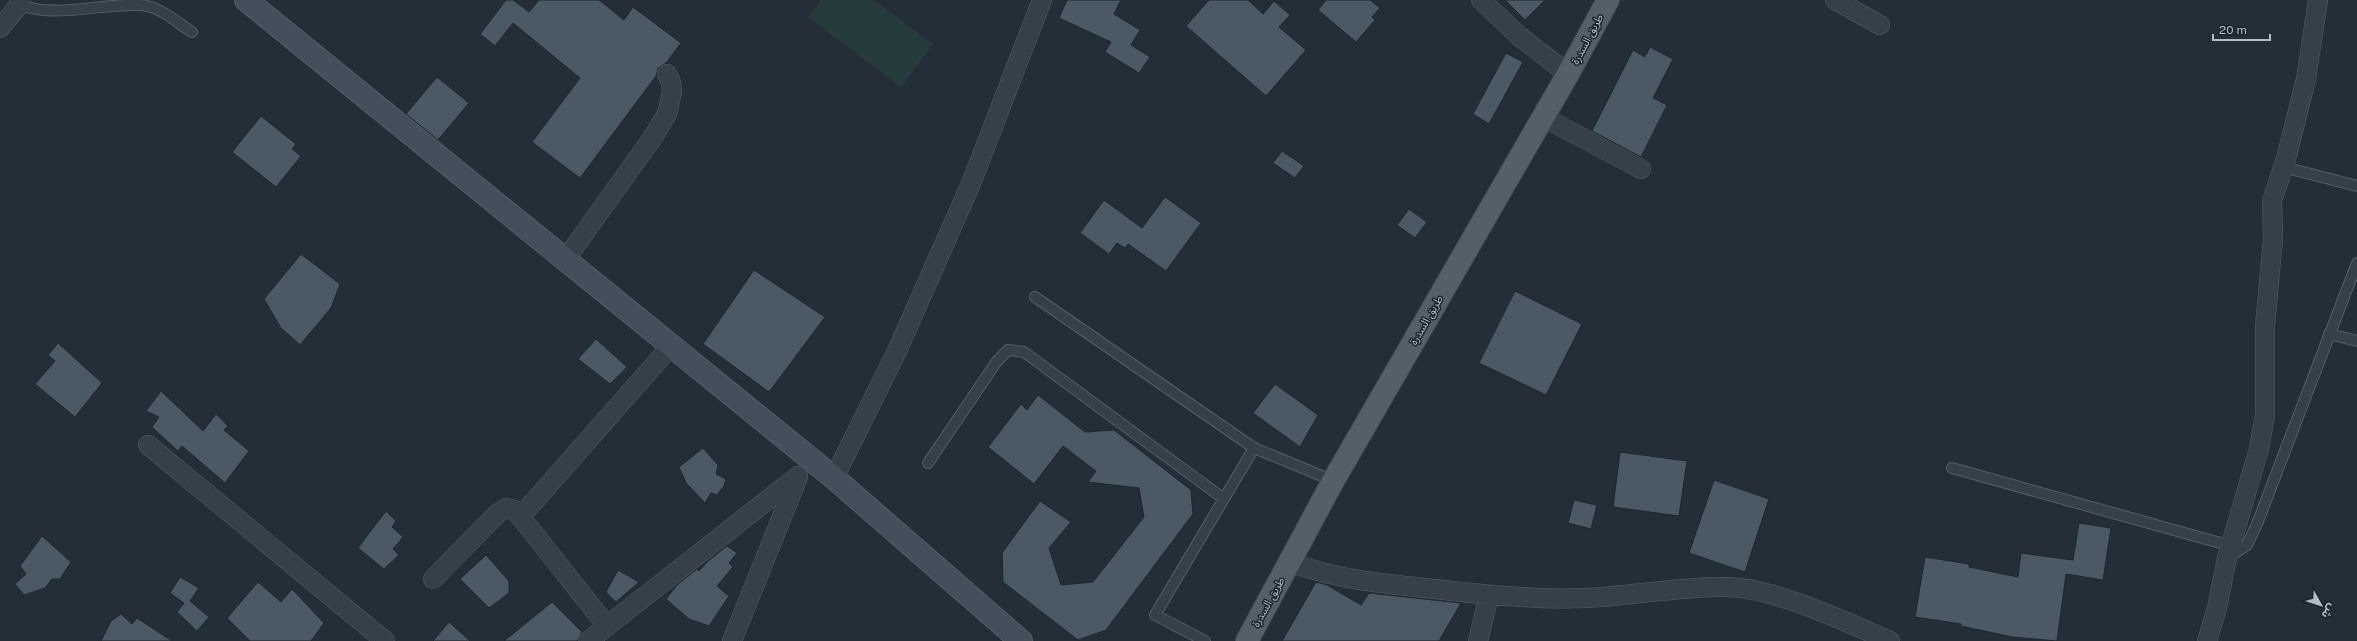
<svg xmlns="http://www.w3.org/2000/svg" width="2357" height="641" font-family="'Public Sans','Noto Sans Arabic',sans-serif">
	<rect width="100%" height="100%" fill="#232e39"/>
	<!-- green -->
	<path fill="#263b3b" d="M 821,0 L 874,0 L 933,44 L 901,87 L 808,17 Z"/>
	<!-- building -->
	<path fill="#4b5965" stroke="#1e2730" d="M 506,0 L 513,0 L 529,12 L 539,0 L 599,0 L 624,20 L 633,7 L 681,43 L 666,63 L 658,68 L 656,76 L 580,178 L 532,142 L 580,78 L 513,23 L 495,46 L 480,34 Z
		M 1067,0 L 1121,0 L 1114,14 L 1140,30 L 1131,45 L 1150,57 L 1139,73 L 1105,52 L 1111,42 L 1059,18 Z
		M 1209,0 L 1248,0 L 1263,14 L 1274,1 L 1290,15 L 1279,27 L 1306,50 L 1266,96 L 1186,26 Z
		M 1326,0 L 1370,0 L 1380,8 L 1372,17 L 1375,20 L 1356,42 L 1318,10 Z
		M 1505,0 L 1545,0 L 1525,20 Z
		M 1650,47 L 1673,59 L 1653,98 L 1667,105 L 1641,157 L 1592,131 L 1633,50 L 1645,57 Z
		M 1506,53 L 1523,62 L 1489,124 L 1473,114 Z
		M 437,77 L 469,103 L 438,140 L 406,114 Z
		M 261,116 L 296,144 L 292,149 L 301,156 L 276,187 L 232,152 Z
		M 1282,151 L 1304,166 L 1295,178 L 1273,163 Z
		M 1165,197 L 1201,223 L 1166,271 L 1128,244 L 1125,248 L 1117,243 L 1109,254 L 1080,233 L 1104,200 L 1142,228 Z
		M 1409,209 L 1427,222 L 1415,238 L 1397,225 Z
		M 301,254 L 340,284 L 331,308 L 300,345 L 281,328 L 264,299 Z
		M 754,270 L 825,317 L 769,392 L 703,344 Z
		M 1515,291 L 1582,324 L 1546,395 L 1479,363 Z
		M 596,339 L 627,367 L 610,384 L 578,359 Z
		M 58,343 L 102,383 L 75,417 L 35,384 L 55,361 L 48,355 Z
		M 1275,384 L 1318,415 L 1300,447 L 1253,413 Z
		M 161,391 L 203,431 L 216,414 L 228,426 L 224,430 L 249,451 L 225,483 L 182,446 L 178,451 L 152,427 L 159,417 L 146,411 Z
		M 1038,395 L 1085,432 L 1114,430 L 1191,490 L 1193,514 L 1106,630 L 1078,640 L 1003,582 L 1002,553 L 1040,501 L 1071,522 L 1049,548 L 1061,585 L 1093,582 L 1144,517 L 1139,488 L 1088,482 L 1096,471 L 1063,446 L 1034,484 L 988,447 L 1021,404 L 1027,410 Z
		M 703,448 L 718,465 L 716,474 L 726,479 L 724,486 L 717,495 L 711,493 L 705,503 L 686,483 L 679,467 Z
		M 1620,452 L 1687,461 L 1679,516 L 1613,507 Z
		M 1714,480 L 1769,499 L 1745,572 L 1689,553 Z
		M 1574,500 L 1597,505 L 1591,529 L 1568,523 Z
		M 386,511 L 396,521 L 392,527 L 403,537 L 393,549 L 399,555 L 384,569 L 358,548 Z
		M 2079,523 L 2111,528 L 2103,580 L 2066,574 L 2057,641 L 2012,637 L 1961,626 L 1961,624 L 1915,617 L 1925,557 L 1969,564 L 1969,567 L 2018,577 L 2021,553 L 2073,560 Z
		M 42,536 L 71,562 L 60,579 L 52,579 L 45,588 L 24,595 L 15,584 L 26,574 L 20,566 Z
		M 727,546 L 737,553 L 729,563 L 733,567 L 717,586 L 729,596 L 709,626 L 689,619 L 666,599 L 677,585 L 697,569 L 699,571 L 709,560 Z
		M 486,555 L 509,581 L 509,593 L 489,608 L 460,579 Z
		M 618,570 L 639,582 L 616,602 L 606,592 Z
		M 180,577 L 199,588 L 190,601 L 209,617 L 197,631 L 177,612 L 184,603 L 170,593 Z
		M 258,582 L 281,602 L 292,589 L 324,623 L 311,641 L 250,641 L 227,618 Z
		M 1316,582 L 1327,585 L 1361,605 L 1369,593 L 1461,603 L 1439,641 L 1282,641 Z
		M 552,602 L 582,632 L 577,641 L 504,641 Z
		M 121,614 L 132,624 L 137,618 L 172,641 L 101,641 L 111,621 Z
		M 449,622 L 470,641 L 433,641 Z"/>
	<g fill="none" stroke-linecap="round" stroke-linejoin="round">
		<defs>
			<path id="lane" d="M 17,2 C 47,22 112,0 147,6 C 164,10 178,23 192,32
				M 2283,167 L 2357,186
				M 1035,297 L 1254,448 L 1334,481
				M 2329,334 L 2357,341
				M 928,463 L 997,361 L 1008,350 L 1024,352 L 1224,499
				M 1952,468 L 2231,546
				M 2228,558 L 2247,545 L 2257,524 L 2357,263
				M 1205,641 L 1155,615 L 1254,448"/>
			<path id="street" d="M 1481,0 L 1519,36 L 1568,74
				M 1835,0 L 1880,25
				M 0,28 L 20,4
				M 1543,117 L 1641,169
				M 565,260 L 651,140 L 667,114 L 672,92 L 671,82 L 667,74
				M 148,445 L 385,641
				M 834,478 L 897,351 L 970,186 L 1042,0
				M 521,516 L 671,346
				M 1290,562 C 1337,580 1385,584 1435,589 C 1484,595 1535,600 1585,598 C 1632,596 1681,586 1727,587 C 1775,588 1846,622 1890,641
				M 433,579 L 497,514 L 506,508 L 515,510 L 607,626
				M 588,641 L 798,476
				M 732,641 L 798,477
				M 1478,641 L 1489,595
				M 2207,641 L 2217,608 L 2227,558 L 2259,449 L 2265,415 L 2265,326 L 2273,239 L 2272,201 L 2287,155 L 2306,79 L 2318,0"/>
			<path id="secondary" d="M 246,0 L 834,478 L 1021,641"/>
			<path id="primary" d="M 1247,641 L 1332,483 L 1568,74 L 1608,0"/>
		</defs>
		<!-- lane casing -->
		<use href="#lane" stroke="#545e67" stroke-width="12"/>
		<!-- street casing -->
		<use href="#street" stroke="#545e67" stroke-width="20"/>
		<!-- secondary casing -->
		<use href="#secondary" stroke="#545e67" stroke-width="24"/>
		<!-- primary casing -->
		<use href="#primary" stroke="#404952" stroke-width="24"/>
		<!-- lane -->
		<use href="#lane" stroke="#364049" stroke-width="10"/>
		<!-- street -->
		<use href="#street" stroke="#364049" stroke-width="19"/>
		<!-- secondary -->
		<use href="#secondary" stroke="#454f5c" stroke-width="22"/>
		<!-- primary -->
		<use href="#primary" stroke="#545f69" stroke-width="22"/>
	</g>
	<g text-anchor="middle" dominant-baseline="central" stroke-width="3" stroke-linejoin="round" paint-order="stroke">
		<!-- street labels -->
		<g font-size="11" fill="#b1bbc5" stroke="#1c252e">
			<text transform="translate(1587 39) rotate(-62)">طريق السدرة</text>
			<text transform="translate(1426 320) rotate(-60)">طريق السدرة</text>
			<text transform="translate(1268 602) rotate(-61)">طريق السدرة</text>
		</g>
	</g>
	<!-- north arrow -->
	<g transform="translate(2321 605) rotate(129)" stroke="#1c252e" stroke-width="3" paint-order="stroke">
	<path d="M0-3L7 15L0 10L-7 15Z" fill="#b1bbc5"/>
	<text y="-6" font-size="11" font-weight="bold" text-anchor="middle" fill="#b1bbc5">ش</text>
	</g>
	<!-- scale -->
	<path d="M2213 34v6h57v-6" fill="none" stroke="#b1bbc5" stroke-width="2"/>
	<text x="2219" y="34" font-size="12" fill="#b1bbc5" stroke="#1c252e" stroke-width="3" paint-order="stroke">20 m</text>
</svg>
